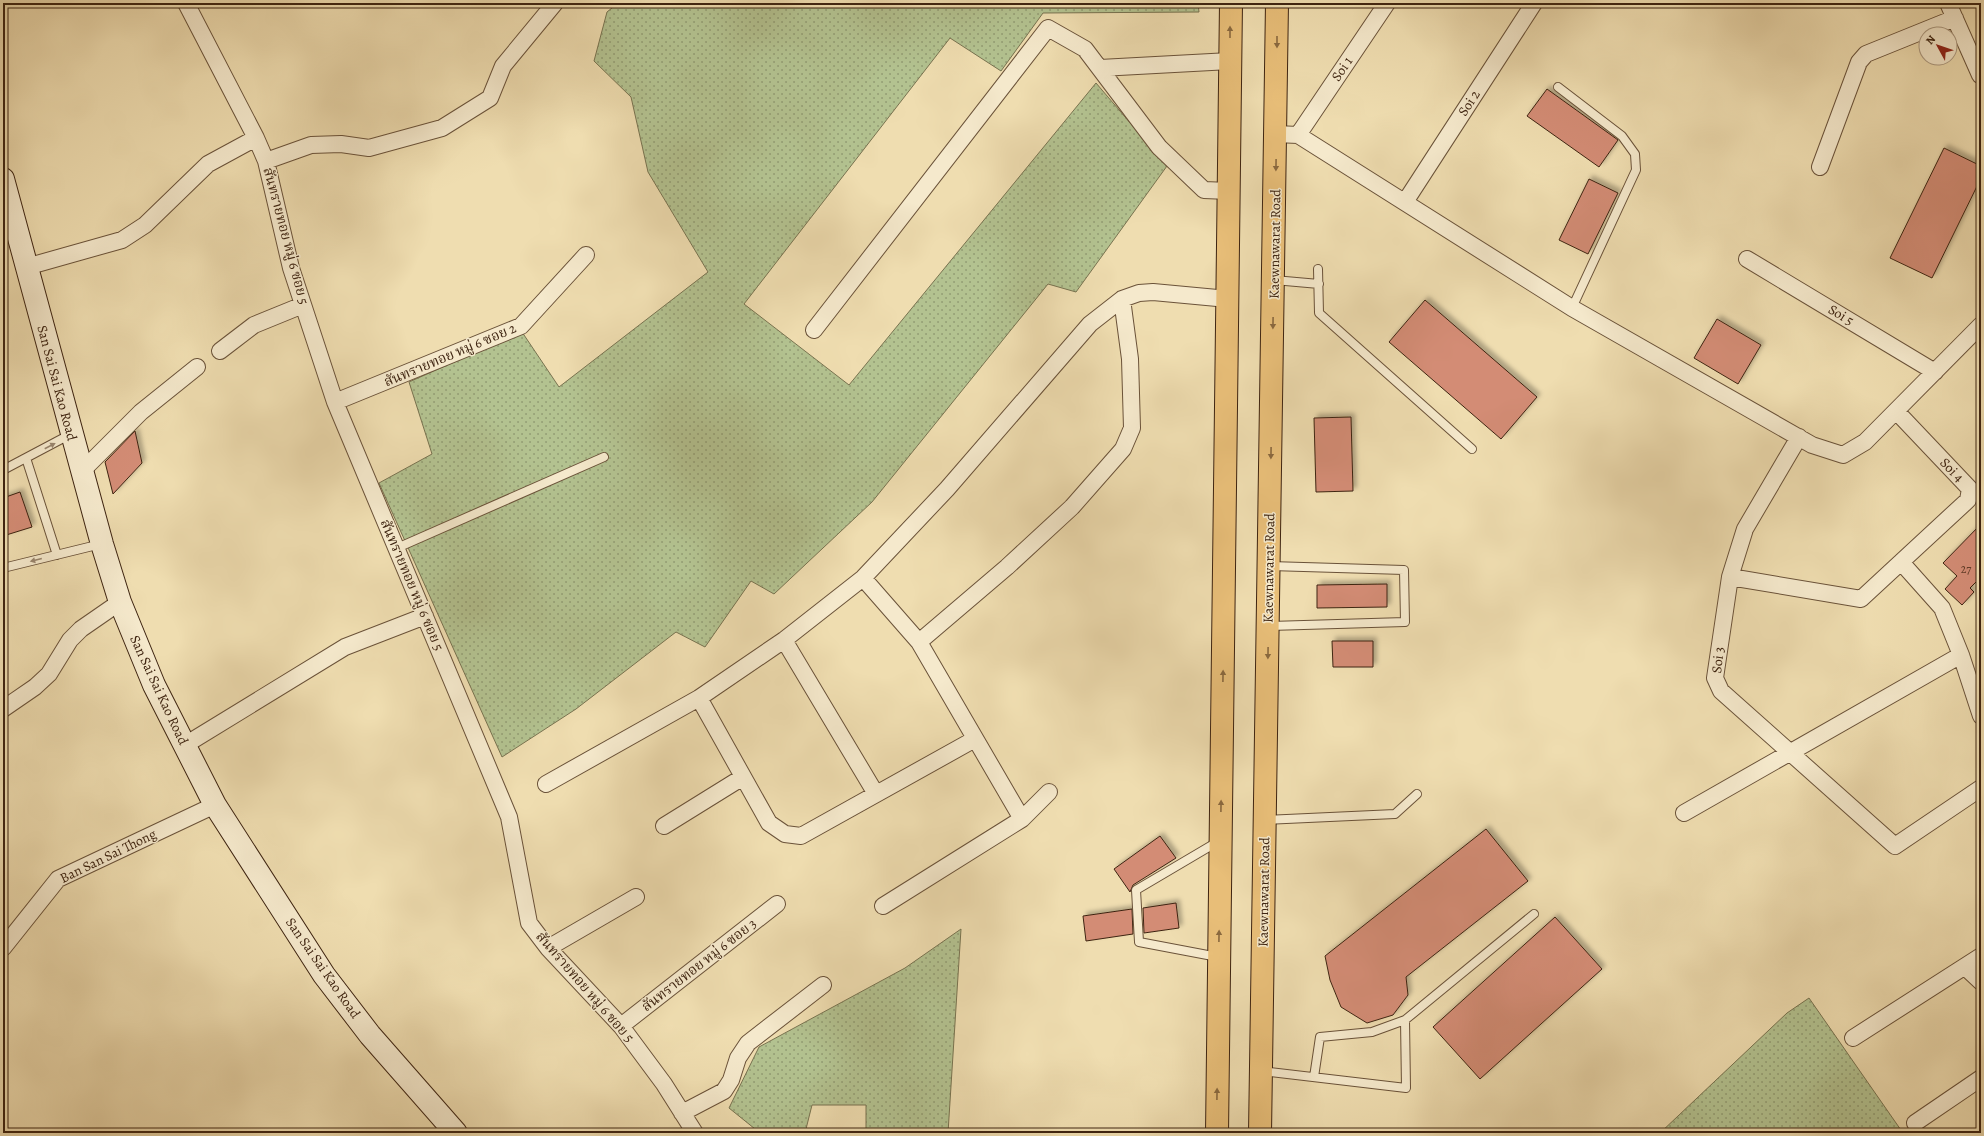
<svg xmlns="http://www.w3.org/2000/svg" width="1984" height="1136" font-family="Alegreya,'Noto Serif Thai',serif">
	<defs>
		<pattern id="green-dots" width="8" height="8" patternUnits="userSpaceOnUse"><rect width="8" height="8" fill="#b3c290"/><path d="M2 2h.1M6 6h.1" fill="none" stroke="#939d74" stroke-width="1.8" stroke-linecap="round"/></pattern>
		<filter id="shadow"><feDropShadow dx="3.5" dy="-3.5" stdDeviation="2" flood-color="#0004"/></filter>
	</defs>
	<rect width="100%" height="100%" fill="#efddb0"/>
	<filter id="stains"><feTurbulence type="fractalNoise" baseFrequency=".005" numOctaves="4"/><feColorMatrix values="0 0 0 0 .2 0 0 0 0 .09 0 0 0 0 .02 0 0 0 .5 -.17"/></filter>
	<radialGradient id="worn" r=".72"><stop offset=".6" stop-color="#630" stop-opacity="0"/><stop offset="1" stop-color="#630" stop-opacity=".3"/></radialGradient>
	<!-- green -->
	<path fill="url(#green-dots)" stroke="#787350" d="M 618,3 L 1198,3 L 1199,12 L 1043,13 L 1001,71 L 950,38 L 744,304 L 849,385 L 1096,83 L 1167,166 L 1076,292 L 1048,284 L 872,502 L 774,594 L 751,581 L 705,647 L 676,632 L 576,709 L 502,757 L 379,483 L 432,454 L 409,382 L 522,332 L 559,387 L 708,272 L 648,172 L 631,97 L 594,61 L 607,12 Z
		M 961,929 L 948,1133 L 866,1133 L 866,1105 L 812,1105 L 805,1133 L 760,1133 L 729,1108 L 759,1047 L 905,968 Z
		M 1809,998 L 1903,1133 L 1660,1133 L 1787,1013 Z"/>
	<!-- building -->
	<path fill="#d38c75" stroke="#3e2411" filter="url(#shadow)" d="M 1547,89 L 1618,140 L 1599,167 L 1527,116 Z
		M 1944,148 L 1981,166 L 1981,178 L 1932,278 L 1890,258 Z
		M 1589,179 L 1618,193 L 1588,254 L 1559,240 Z
		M 1425,300 L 1537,397 L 1501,439 L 1389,342 Z
		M 1717,319 L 1761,345 L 1738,384 L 1694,358 Z
		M 1351,417 L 1353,491 L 1316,492 L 1314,418 Z
		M 135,431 L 142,463 L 113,494 L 105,462 Z
		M 20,492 L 32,527 L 3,536 L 3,498 Z
		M 1981,524 L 1981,577 L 1970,588 L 1974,592 L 1962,605 L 1945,589 L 1957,576 L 1943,563 Z
		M 1387,584 L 1387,607 L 1317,608 L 1317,585 Z
		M 1332,641 L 1373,641 L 1373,667 L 1333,667 Z
		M 1486,829 L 1528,881 L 1406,977 L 1408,995 L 1393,1015 L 1367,1023 L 1341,1007 L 1330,980 L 1325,956 Z
		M 1160,836 L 1176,858 L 1133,885 L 1130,892 L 1114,869 Z
		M 1176,903 L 1179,928 L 1144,933 L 1143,908 Z
		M 1132,909 L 1133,934 L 1086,941 L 1083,916 Z
		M 1555,917 L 1602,969 L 1480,1079 L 1433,1027 Z"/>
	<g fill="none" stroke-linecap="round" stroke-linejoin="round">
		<defs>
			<path id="service" d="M 1558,87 L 1622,136 L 1635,154 L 1636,170 L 1572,308
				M 1318,269 L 1319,313 L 1472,449
				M 1274,280 L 1319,284
				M 26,458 L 57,555
				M 3,470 L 71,434
				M 397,548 L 604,457
				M 3,568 L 101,544
				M 1268,626 L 1405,622 L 1404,570 L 1270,566
				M 1266,820 L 1395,814 L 1417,794
				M 1218,957 L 1139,942 L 1136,890 L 1219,841
				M 1262,1071 L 1406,1088 L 1405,1020
				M 1314,1077 L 1320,1037 L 1372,1032 L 1405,1020 L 1534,914"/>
			<path id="minor" d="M 186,3 L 256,138 L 266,161 L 291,268 L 335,402 L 509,817 L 529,923 L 548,948 L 621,1026 L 664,1084 L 695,1133
				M 1948,3 L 1980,75
				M 1100,68 L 1230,61
				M 1276,134 L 1298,135 L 1572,308 L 1812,445 L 1843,455 L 1865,442 L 1981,325
				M 1298,135 L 1387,3
				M 266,161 L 311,145 L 341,144 L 369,148 L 442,128 L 490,98 L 503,66 L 555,3
				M 1820,167 L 1859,62 L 1866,54 L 1955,18
				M 1405,202 L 1534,3
				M 1747,259 L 1935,372
				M 26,267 L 122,240 L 145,225 L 208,164 L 256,138
				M 814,330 L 1048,28 L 1085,49 L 1159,147 L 1204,190 L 1229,191
				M 220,351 L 254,325 L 303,305
				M 335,402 L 521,326 L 586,255
				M 1799,437 L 1745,529 L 1730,577 L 1715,678 L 1721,691 L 1895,846 L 1981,788
				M 82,471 L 141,412 L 197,367
				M 1901,562 L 1942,608 L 1961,655 L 1981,716
				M 1730,577 L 1861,599 L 1968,500 L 1970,489 L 1896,411
				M 863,578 L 919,642 L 1022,819
				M 784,640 L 876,794
				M 919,642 L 1007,567 L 1072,507 L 1123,449 L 1132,428 L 1130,359 L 1122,299
				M 699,698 L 769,823 L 785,834 L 801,836 L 975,739
				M 3,709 L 35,687 L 49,674 L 70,640 L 81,629 L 120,602
				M 185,745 L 345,647 L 425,616
				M 546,784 L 699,698 L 784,640 L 863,578 L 947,489 L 1090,324 L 1122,299 L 1139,293 L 1153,292 L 1228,299
				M 1684,813 L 1961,655
				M 664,826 L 743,777
				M 883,906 L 1022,819 L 1049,792
				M 3,948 L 58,879 L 215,805
				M 548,948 L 636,897
				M 1965,967 L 1981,982
				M 621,1026 L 777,904
				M 1853,1038 L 1981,956
				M 682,1113 L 724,1091 L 731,1080 L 738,1058 L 748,1043 L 823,985
				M 1915,1123 L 1981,1078"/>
			<path id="secondary" d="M 3,179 L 102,544 L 120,602 L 154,685 L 215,805 L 324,975 L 370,1035 L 456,1133"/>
			<path id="primary" d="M 1217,1133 L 1231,3
				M 1260,1133 L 1277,3"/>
		</defs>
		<!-- service casing -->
		<use href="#service" stroke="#6a5239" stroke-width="10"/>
		<!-- minor casing -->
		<use href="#minor" stroke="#6a5239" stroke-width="18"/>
		<!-- secondary casing -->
		<use href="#secondary" stroke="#3e2411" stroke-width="24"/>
		<!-- primary casing -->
		<use href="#primary" stroke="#3e2411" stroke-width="24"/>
		<!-- service -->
		<use href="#service" stroke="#f5e9cc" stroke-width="8"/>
		<!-- minor -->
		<use href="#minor" stroke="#f5e9cc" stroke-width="16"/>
		<!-- secondary -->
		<use href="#secondary" stroke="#f5e9cc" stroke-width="22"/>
		<!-- primary -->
		<use href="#primary" stroke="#e8be78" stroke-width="22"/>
	</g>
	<!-- one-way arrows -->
	<defs><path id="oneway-solid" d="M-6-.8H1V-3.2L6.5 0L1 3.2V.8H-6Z"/></defs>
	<g fill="#8a693f">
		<use href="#oneway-solid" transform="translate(1230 32) rotate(-90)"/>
		<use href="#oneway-solid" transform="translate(1277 42) rotate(90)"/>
		<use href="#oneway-solid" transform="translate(1276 165) rotate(91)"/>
		<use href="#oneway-solid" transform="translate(1273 323) rotate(91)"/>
		<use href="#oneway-solid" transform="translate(1271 453) rotate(91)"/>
		<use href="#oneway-solid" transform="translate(1268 653) rotate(91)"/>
		<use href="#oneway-solid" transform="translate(1223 676) rotate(-89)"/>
		<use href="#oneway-solid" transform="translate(1221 806) rotate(-89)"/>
		<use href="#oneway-solid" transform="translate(1219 936) rotate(-89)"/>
		<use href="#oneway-solid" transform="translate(1217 1094) rotate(-89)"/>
	</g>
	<g fill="#9a866e">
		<use href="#oneway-solid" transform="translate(50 446) rotate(-28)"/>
		<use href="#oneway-solid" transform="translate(36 560) rotate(166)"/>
	</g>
	<g text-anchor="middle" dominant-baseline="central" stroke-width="3" stroke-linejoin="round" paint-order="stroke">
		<!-- number labels -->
		<g font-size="12" fill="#633e2a">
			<text x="1966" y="569">27</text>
		</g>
		<!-- street labels -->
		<g font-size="14" fill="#3e2411" stroke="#f5e9cc">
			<text transform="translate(1342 69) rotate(-56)">Soi 1</text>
			<text transform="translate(1469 103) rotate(-57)">Soi 2</text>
			<text transform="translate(286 236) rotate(75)">สันทรายทอย หมู่ 6 ซอย 5</text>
			<text transform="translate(1275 244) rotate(-89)">Kaewnawarat Road</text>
			<text transform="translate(1841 315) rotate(31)">Soi 5</text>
			<text transform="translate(450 355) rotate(-23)">สันทรายทอย หมู่ 6 ซอย 2</text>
			<text transform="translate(57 383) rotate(75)">San Sai Sai Kao Road</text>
			<text transform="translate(1952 470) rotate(46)">Soi 4</text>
			<text transform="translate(1269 568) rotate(-89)">Kaewnawarat Road</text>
			<text transform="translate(412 585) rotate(67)">สันทรายทอย หมู่ 6 ซอย 5</text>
			<text transform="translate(1718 660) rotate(-84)">Soi 3</text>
			<text transform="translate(159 690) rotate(65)">San Sai Sai Kao Road</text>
			<text transform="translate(108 856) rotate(-26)">Ban San Sai Thong</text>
			<text transform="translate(1264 892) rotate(-89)">Kaewnawarat Road</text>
			<text transform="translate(699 965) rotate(-38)">สันทรายทอย หมู่ 6 ซอย 3</text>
			<text transform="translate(323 968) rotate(55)">San Sai Sai Kao Road</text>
			<text transform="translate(585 987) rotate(49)">สันทรายทอย หมู่ 6 ซอย 5</text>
		</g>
	</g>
	<!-- margin -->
	<rect width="1984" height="1136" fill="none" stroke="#efddb0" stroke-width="16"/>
	<rect x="4" y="4" width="1976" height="1128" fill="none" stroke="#3e2411" stroke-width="2"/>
	<rect x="8" y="8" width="1968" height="1120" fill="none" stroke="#3e2411"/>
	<!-- north arrow -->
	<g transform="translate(1938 46) rotate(310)"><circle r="19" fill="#f5e9cc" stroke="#ac9a81"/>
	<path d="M0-3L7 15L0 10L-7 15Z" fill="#8f2418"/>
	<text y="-6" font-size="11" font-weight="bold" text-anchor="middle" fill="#3e2411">N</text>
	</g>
	<rect width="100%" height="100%" filter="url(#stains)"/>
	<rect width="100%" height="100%" fill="url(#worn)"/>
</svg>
